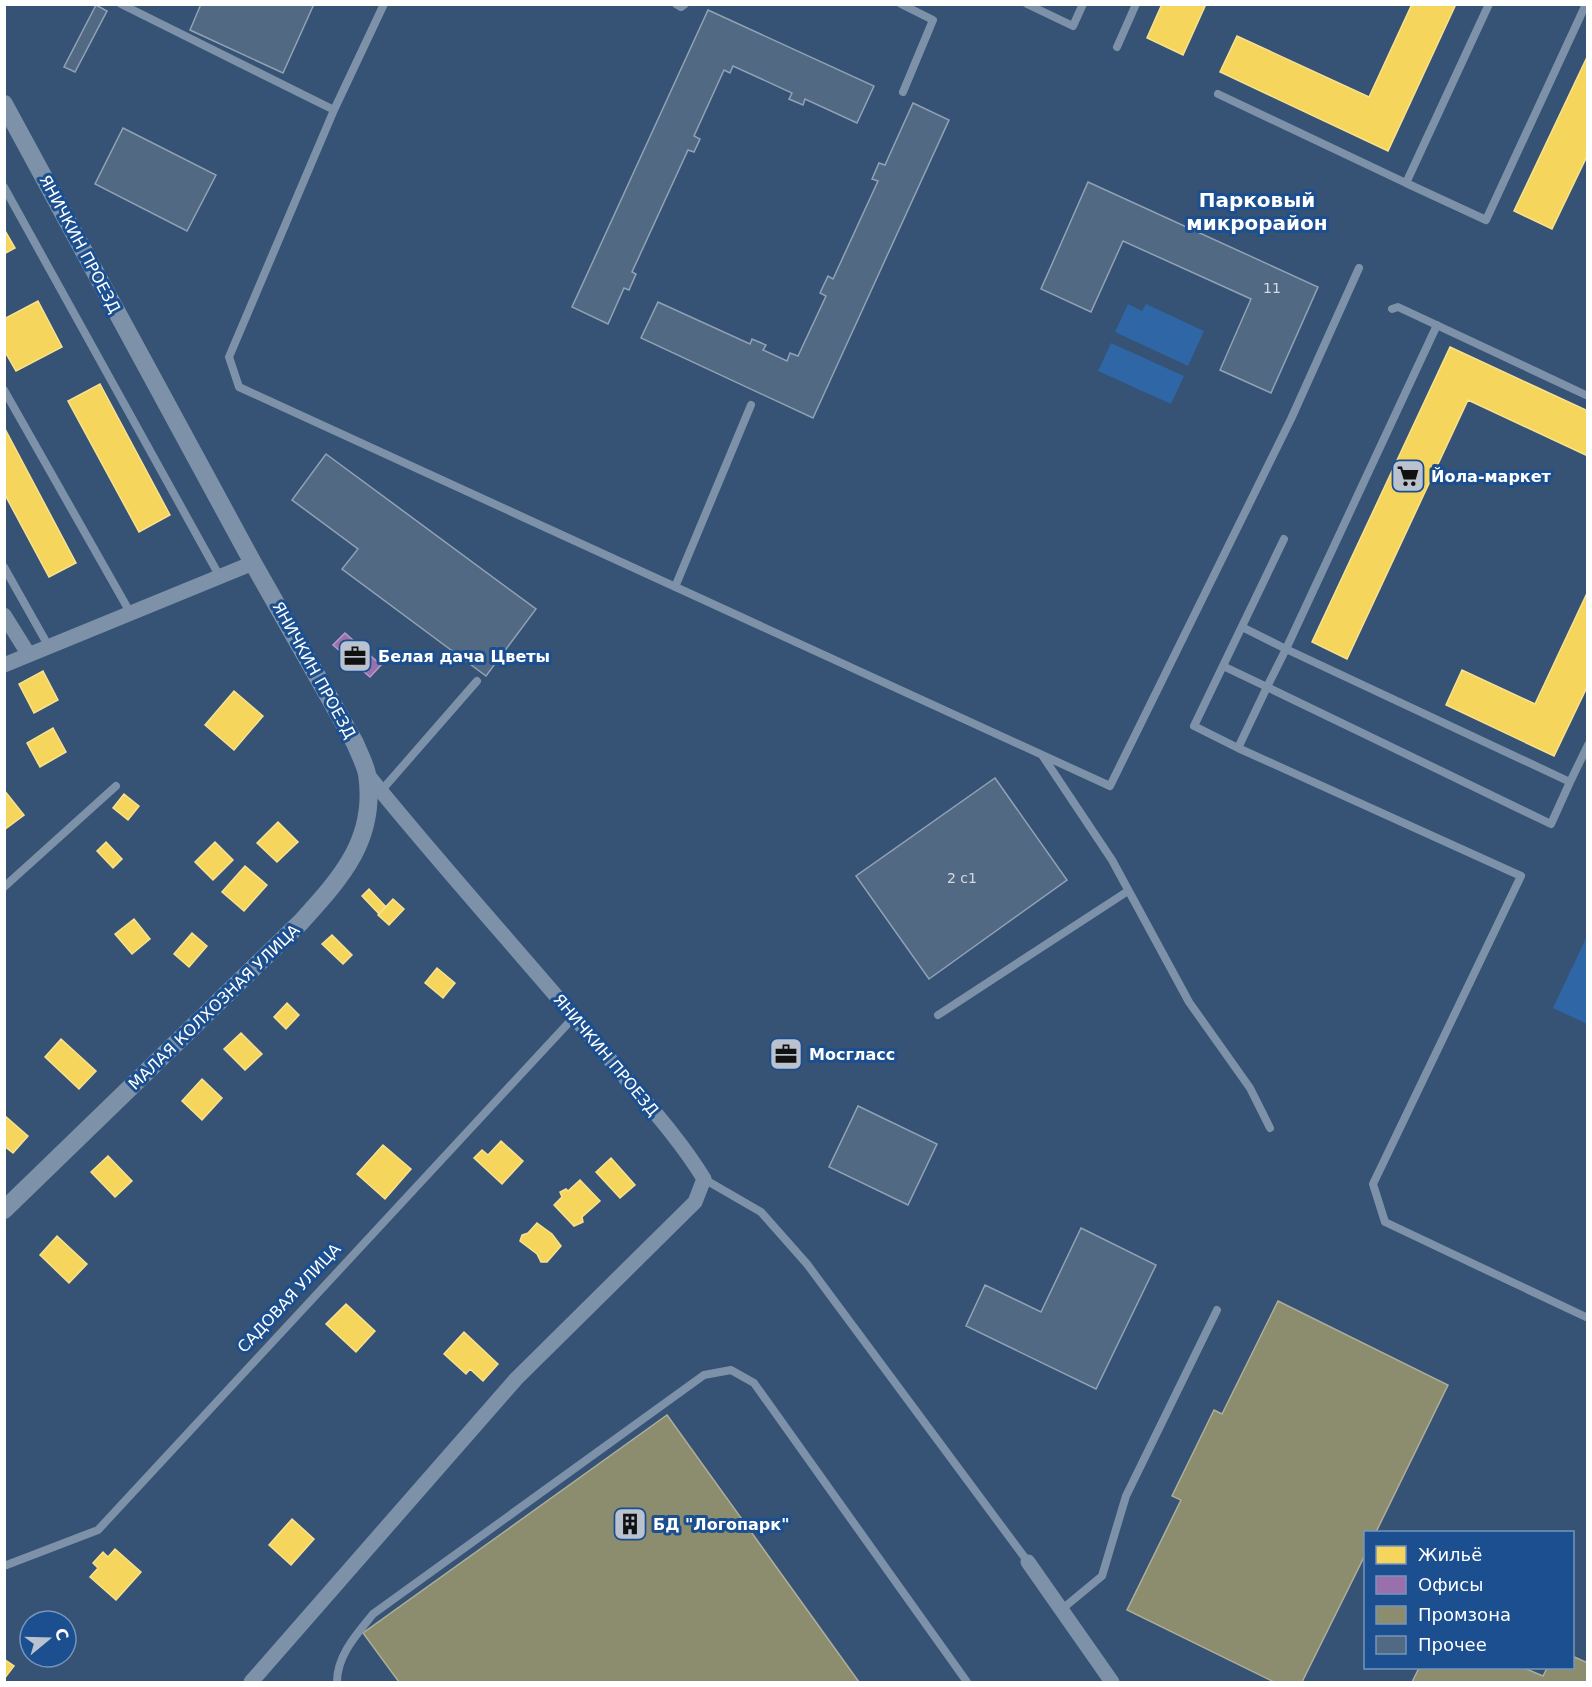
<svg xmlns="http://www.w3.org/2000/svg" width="1592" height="1687" font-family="'DejaVu Sans',sans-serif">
	<rect width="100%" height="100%" fill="#365274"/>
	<!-- green -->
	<path fill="#2f66a5" d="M 1128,304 L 1142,311 L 1146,304 L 1204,331 L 1188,366 L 1115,332 Z
		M 1111,343 L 1184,376 L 1171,404 L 1098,371 Z
		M 1587,936 L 1587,1024 L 1553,1008 Z"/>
	<!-- homes -->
	<path fill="#f6d55c" stroke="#f9e28d" stroke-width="1.5" d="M 1162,4 L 1206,4 L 1183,55 L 1147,38 Z
		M 1412,4 L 1456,4 L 1388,151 L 1220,72 L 1237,36 L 1369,97 Z
		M 1588,55 L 1588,154 L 1552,229 L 1514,211 Z
		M 4,229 L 15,248 L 4,254 Z
		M 38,301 L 62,347 L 16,371 L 4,350 L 4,319 Z
		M 1450,347 L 1588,411 L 1588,456 L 1468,400 L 1347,659 L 1312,642 Z
		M 100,384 L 170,515 L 139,532 L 68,401 Z
		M 4,427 L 76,563 L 49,577 L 4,493 Z
		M 1588,591 L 1588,685 L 1554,756 L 1446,705 L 1462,670 L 1535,704 Z
		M 43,671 L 58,700 L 34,713 L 19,684 Z
		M 234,691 L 263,716 L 234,750 L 205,725 Z
		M 53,728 L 66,752 L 40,767 L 27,743 Z
		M 4,790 L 24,815 L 4,830 Z
		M 124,794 L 139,806 L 128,820 L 113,808 Z
		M 278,822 L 298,842 L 277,862 L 257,843 Z
		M 106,842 L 122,859 L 113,868 L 97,851 Z
		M 215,842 L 233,860 L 213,880 L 195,862 Z
		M 245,866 L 267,885 L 244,911 L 222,892 Z
		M 369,889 L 386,907 L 379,914 L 362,896 Z
		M 393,899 L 404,909 L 389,925 L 378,915 Z
		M 134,919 L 150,939 L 132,954 L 115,934 Z
		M 192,933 L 207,946 L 189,967 L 174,954 Z
		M 332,935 L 352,955 L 343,964 L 322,944 Z
		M 437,968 L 455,983 L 443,998 L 425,983 Z
		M 287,1003 L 299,1015 L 286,1029 L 274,1017 Z
		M 241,1033 L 262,1054 L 245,1070 L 224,1049 Z
		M 61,1039 L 96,1071 L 79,1089 L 45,1057 Z
		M 202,1079 L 222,1098 L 202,1120 L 182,1101 Z
		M 4,1115 L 28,1136 L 13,1153 L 4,1146 Z
		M 501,1141 L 523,1161 L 502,1184 L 474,1158 L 482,1150 L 488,1155 Z
		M 383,1145 L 411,1169 L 385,1199 L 357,1174 Z
		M 108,1156 L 132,1181 L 115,1197 L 91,1172 Z
		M 611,1158 L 635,1185 L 620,1198 L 596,1172 Z
		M 580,1180 L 600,1201 L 582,1217 L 583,1222 L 574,1226 L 554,1205 L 562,1197 L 560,1192 L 566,1189 L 568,1191 Z
		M 537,1223 L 552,1234 L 561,1246 L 547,1262 L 541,1262 L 537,1254 L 520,1241 L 522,1235 L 528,1233 Z
		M 57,1236 L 87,1264 L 69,1283 L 40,1255 Z
		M 346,1304 L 375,1331 L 356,1352 L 326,1324 Z
		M 464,1332 L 498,1364 L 483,1381 L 470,1369 L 466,1374 L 444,1354 Z
		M 292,1519 L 314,1539 L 291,1565 L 269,1545 Z
		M 115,1549 L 141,1572 L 116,1600 L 90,1577 L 98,1568 L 93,1563 L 103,1552 L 108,1557 Z
		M 4,1659 L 14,1666 L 4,1679 Z"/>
	<!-- offices -->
	<path fill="#9970ab" stroke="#b89bc4" stroke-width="1.5" d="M 345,633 L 381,665 L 370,677 L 333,645 Z"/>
	<!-- industry -->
	<path fill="#8c8c6e" stroke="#aeae9a" stroke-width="1.5" d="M 1278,1301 L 1448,1385 L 1376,1532 L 1366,1532 L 1366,1553 L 1302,1682 L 1274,1682 L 1127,1610 L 1181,1500 L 1172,1496 L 1214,1410 L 1222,1414 Z
		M 667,1415 L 859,1682 L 399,1682 L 363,1633 Z
		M 1572,1656 L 1588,1663 L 1588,1682 L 1412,1682 L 1419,1668 L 1524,1668 L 1543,1676 L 1547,1668 L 1572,1668 Z"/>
	<!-- building -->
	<path fill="#526984" stroke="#92a2b6" stroke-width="1.5" d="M 201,4 L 314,4 L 283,73 L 190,30 Z
		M 96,5 L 107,11 L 75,72 L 64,67 Z
		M 708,10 L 874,86 L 857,123 L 805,99 L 803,105 L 789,99 L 792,93 L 733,66 L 730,73 L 724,70 L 694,136 L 700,139 L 694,152 L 688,150 L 632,272 L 636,274 L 629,290 L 624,288 L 608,324 L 572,307 Z
		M 913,103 L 949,120 L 813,418 L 641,338 L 658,302 L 750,344 L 752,339 L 766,345 L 763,350 L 787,361 L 790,353 L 798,356 L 826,296 L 820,293 L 828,276 L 833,279 L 878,181 L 872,179 L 879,163 L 885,165 Z
		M 123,128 L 216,175 L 187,231 L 95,184 Z
		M 1088,182 L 1318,287 L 1271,393 L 1220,370 L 1251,299 L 1123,241 L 1091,312 L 1041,289 Z
		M 326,454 L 536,609 L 486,676 L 342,569 L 358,549 L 292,500 Z
		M 995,778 L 1067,880 L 929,979 L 856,876 Z
		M 858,1106 L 937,1144 L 908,1205 L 829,1167 Z
		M 1081,1228 L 1156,1265 L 1096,1389 L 966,1326 L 985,1285 L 1041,1312 Z"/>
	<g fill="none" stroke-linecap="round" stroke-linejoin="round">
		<!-- service -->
		<path stroke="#7d92a8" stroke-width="8" d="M 121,4 L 334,110 L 229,357 L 239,387 L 1110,786 L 1291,419 L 1359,268
			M 676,4 L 681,7 L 685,4
			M 901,4 L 933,20 L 903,92
			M 1027,4 L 1073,26 L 1083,4
			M 1117,47 L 1136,4
			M 1218,94 L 1406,183 L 1489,4
			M 334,110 L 384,4
			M 1406,183 L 1486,220 L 1586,4
			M 4,187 L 220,577
			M 1392,309 L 1398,307 L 1588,396
			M 1437,325 L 1286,649 L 1570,782 L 1588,745
			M 4,390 L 131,614
			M 4,567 L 49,647
			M 675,587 L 751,405
			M 1242,627 L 1286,649 L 1267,687 L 1551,824 L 1570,782
			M 1223,666 L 1267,687 L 1238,748 L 1521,876 L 1373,1184 L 1385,1222 L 1588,1318
			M 1238,748 L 1194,726 L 1284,539
			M 1042,755 L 1112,860 L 1189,1002 L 1250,1088 L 1270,1128
			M 381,791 L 477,681
			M 4,887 L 116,786
			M 938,1015 L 1128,891
			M 704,1179 L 761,1212 L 807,1264 L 1028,1562
			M 4,1566 L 98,1530 L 574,1017
			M 1061,1610 L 1102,1576 L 1126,1496 L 1217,1310
			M 337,1682 C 337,1655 357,1634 373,1614 L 704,1375 L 731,1370 L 754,1383 L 967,1682"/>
		<!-- minor -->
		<path stroke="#7d92a8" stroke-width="15" d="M 4,615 L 29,655
			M 4,665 L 253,563
			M 1028,1562 L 1112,1682
			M 251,1682 L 516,1379 L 695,1202 L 704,1179 C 676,1133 637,1093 603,1051 C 525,958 443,868 367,774"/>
		<!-- tertiary -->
		<path stroke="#7d92a8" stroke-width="18" d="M 4,104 L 253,563 L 355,743 C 359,753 365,764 367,774 C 377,839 341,878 301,922 L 4,1210"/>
	</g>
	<!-- icons -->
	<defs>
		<symbol id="supermarket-square" viewBox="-11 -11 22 22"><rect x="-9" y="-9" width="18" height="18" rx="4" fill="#b9c2ce" stroke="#1b4f8f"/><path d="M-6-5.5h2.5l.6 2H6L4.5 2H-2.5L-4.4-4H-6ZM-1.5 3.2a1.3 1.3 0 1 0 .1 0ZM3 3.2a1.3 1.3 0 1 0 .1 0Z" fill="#111"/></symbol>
		<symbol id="office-square" viewBox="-11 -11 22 22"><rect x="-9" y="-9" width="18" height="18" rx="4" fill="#b9c2ce" stroke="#1b4f8f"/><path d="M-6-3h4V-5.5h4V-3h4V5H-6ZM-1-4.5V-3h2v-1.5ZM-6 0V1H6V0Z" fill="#111"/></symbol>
		<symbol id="building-square" viewBox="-11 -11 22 22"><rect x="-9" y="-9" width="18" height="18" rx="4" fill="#b9c2ce" stroke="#1b4f8f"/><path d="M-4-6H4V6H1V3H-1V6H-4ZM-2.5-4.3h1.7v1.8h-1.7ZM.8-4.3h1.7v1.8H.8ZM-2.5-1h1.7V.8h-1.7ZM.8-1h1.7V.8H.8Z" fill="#111"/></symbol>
	</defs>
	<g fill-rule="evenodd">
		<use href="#supermarket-square" x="1389" y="457" width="38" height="38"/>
		<use href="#office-square" x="336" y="637" width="38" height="38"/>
		<use href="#office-square" x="767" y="1035" width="38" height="38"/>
		<use href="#building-square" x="611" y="1505" width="38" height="38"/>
	</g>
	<g text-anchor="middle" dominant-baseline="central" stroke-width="6" stroke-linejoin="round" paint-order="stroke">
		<!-- number labels -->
		<g font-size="14" fill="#d4dae0">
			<text x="1272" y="288">11</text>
			<text x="962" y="878">2 с1</text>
		</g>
		<!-- street labels -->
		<g font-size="16" fill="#fff" stroke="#1b4f8f">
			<text transform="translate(80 244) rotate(62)">ЯНИЧКИН ПРОЕЗД</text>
			<text transform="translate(314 670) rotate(61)">ЯНИЧКИН ПРОЕЗД</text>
			<text transform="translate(214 1007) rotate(-44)">МАЛАЯ КОЛХОЗНАЯ УЛИЦА</text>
			<text transform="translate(606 1055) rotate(50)">ЯНИЧКИН ПРОЕЗД</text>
			<text transform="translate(289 1298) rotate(-47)">САДОВАЯ УЛИЦА</text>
		</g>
		<!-- poi labels -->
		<g font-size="16" font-weight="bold" fill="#fff" stroke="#1b4f8f" text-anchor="start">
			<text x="1431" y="476">Йола-маркет</text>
			<text x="378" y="656">Белая дача Цветы</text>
			<text x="809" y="1054">Мосгласс</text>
			<text x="653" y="1524">БД "Логопарк"</text>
		</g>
		<!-- quarter labels -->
		<g font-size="20" font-weight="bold" fill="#fff" stroke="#1b4f8f">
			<text x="1257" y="200">Парковый<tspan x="1257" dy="23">микрорайон</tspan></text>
		</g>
	</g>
	<!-- border -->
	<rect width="1592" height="1687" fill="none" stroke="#ffffff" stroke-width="12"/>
	<!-- legend -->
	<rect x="1364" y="1531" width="210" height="138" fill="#1b4f8f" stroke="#7695bc" stroke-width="1.5"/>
	<rect x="1376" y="1546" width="30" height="18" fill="#f6d55c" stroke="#7695bc" stroke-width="1.5"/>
	<text x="1418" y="1561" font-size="18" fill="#ffffff">Жильё</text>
	<rect x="1376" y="1576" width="30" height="18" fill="#9970ab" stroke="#7695bc" stroke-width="1.5"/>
	<text x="1418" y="1591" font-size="18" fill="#ffffff">Офисы</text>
	<rect x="1376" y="1606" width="30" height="18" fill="#8c8c6e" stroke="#7695bc" stroke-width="1.5"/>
	<text x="1418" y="1621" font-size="18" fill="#ffffff">Промзона</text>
	<rect x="1376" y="1636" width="30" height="18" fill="#526984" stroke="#7695bc" stroke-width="1.5"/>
	<text x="1418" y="1651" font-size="18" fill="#ffffff">Прочее</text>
	<!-- north arrow -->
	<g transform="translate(48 1639) rotate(71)"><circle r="28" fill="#1b4f8f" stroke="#7695bc" stroke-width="1.5"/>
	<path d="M0-4.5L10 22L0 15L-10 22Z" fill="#b9c2ce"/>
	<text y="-9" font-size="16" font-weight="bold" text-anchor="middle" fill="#ffffff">С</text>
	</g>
</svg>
